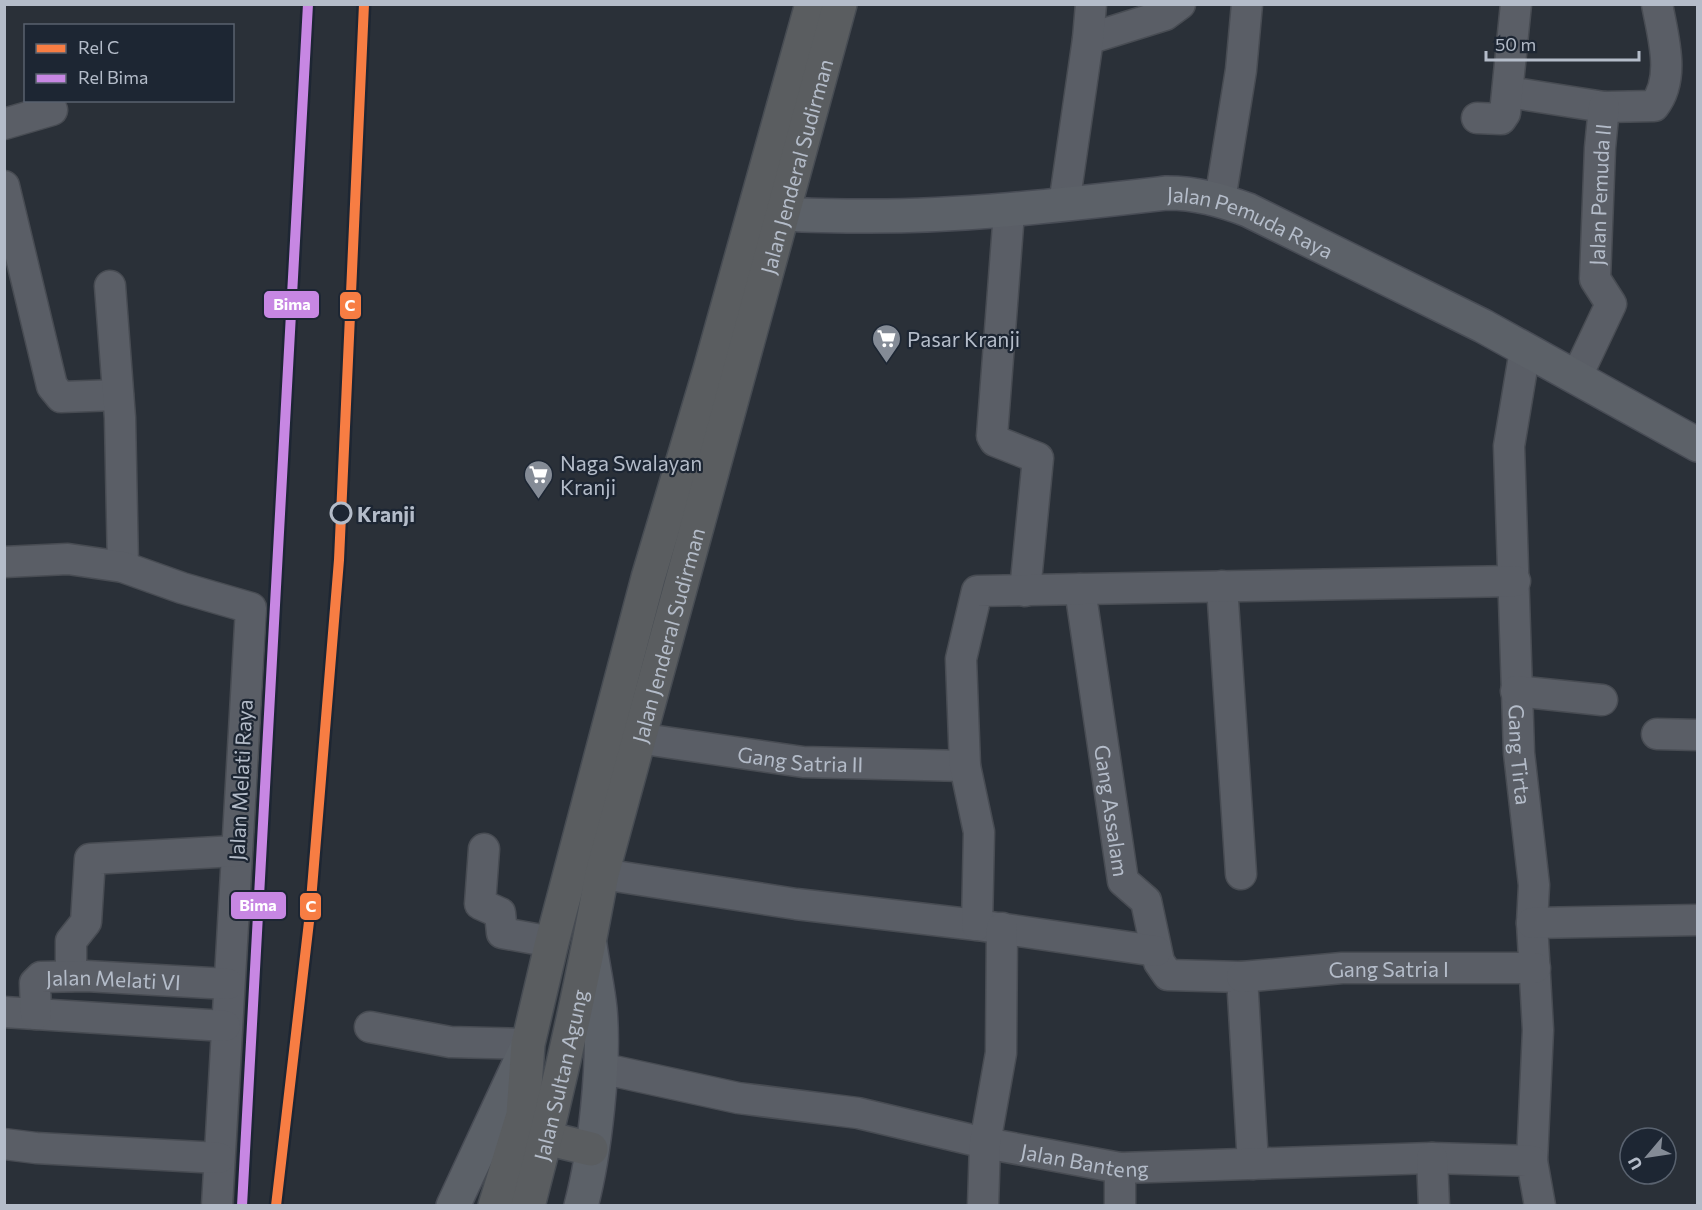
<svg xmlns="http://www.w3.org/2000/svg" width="1702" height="1210" font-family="Commissioner,sans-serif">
	<rect width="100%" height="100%" fill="#2a3038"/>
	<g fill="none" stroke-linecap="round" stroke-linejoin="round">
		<defs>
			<g id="minor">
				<path d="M 1088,39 L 1165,15 L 1180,4"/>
				<path d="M 1508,92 L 1604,107 L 1654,106 C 1676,78 1663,37 1657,4"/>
				<path d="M 1477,118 L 1501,119 L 1505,113 L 1516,4"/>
				<path d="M 4,124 L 52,110"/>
				<path d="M 4,186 L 52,386 L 61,397 L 118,395"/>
				<path d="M 1220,200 L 1241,70 L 1247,4"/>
				<path d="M 1064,205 L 1088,39 L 1091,4"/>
				<path d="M 1009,212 L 992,436 L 995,441 L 1038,458 L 1025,591"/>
				<path d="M 110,286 L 120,418 L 123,567"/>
				<path id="s1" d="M 1525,350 L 1509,446 L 1519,753 L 1534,885 L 1532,923 L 1538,1030 L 1532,1161"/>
				<path id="s2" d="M 1576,378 L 1611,304 L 1595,279 L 1600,148 L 1604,107"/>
				<path d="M 4,562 L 68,559 L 123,567 L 182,588 L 251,608 L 217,1206"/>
				<path d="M 1222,586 L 1241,874"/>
				<path id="s3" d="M 1080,589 L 1123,881 L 1146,901 L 1159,962 L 1168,975 L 1242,977 L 1253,1164"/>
				<path d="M 1516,691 L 1602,700"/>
				<path d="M 1657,734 L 1698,735"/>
				<path id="s4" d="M 637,738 L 803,762 L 965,766"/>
				<path d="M 484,849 L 480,904 L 500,913 L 502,933 L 552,942"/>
				<path d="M 602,874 L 796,904 L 977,925 L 1156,951"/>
				<path d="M 1532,923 L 1698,920"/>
				<path d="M 977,925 L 979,832 L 965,766 L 961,659 L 977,591 L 1515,581"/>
				<path d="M 71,976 L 71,941 L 86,922 L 90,859 L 236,851"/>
				<path id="s5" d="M 1242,977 L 1342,968 L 1535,968"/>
				<path d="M 4,1012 L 225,1026"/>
				<path id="s6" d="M 36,1014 L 35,983 L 41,977 L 86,976 L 228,984"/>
				<path d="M 370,1027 L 450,1042 L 528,1044"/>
				<path id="s7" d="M 600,1068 L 738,1098 L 858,1113 L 985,1143 L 1120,1168 L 1432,1158 L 1532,1161 L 1540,1206"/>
				<path d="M 4,1144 L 36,1148 L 219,1158"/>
				<path d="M 1432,1158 L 1434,1206"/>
				<path d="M 1120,1168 L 1120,1206"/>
				<path d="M 983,1206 L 985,1143 L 1001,1053 L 1002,928"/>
			</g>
			<g id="major">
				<path id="s8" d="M 757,209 C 790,217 823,215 857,216 C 962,217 1063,205 1167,193 C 1196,193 1221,200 1248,210 L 1483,326 L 1698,445"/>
				<path d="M 453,1206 L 527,1047"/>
				<path d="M 581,1206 C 595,1153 605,1063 600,1009 C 598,988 593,967 590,945"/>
			</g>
			<g id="highway">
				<path d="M 546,1138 L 591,1149"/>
				<path d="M 495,1206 L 523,1115 L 528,1044 L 552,942 L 648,578 L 710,370 L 812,4"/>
				<path id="s9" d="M 528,1206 C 557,1096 582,985 602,874 L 840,4"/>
			</g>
		</defs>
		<!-- minor casing -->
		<use href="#minor" stroke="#484c53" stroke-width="33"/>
		<!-- major casing -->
		<use href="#major" stroke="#484c55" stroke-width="36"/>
		<!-- highway casing -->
		<use href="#highway" stroke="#474c53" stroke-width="36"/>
		<!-- minor -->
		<use href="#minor" stroke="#5a5e66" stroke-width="30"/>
		<!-- major -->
		<use href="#major" stroke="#5c6168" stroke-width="33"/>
		<!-- highway -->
		<use href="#highway" stroke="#5a5d60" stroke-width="33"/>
		<defs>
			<path id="rail-1" d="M 276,1206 L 310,913 L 339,560 L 364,4"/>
			<path id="rail-2" d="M 242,1206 L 308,4"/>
		</defs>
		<!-- rail-1 casing -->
		<use href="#rail-1" stroke="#1d2633" stroke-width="15"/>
		<!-- rail-2 casing -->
		<use href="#rail-2" stroke="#1d2633" stroke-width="15"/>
		<!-- rail-1 -->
		<use href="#rail-1" stroke="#f77d43" stroke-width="10"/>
		<!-- rail-2 -->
		<use href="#rail-2" stroke="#c787e3" stroke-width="10"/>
	</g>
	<!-- icons -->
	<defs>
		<symbol id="supermarket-pin" viewBox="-11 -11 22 30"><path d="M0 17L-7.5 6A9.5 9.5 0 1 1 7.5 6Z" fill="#848b96" stroke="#1d2633"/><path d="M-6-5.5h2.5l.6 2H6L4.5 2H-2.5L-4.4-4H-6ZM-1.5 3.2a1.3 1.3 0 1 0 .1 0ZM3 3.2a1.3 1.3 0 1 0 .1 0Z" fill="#fff"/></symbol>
	</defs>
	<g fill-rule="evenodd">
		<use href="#supermarket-pin" x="870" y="322" width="33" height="45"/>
		<use href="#supermarket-pin" x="522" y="458" width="33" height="45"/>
	</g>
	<!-- markers -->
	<circle fill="#1d2633" stroke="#b4bcc9" stroke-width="3" cx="341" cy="513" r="10"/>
	<g text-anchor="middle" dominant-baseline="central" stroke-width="4.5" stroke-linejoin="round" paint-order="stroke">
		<!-- street labels -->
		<g font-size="21" fill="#b4bcc9" stroke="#1d2633">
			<text stroke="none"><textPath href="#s9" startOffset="1074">Jalan Jenderal Sudirman</textPath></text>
			<text stroke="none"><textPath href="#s2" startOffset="196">Jalan Pemuda II</textPath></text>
			<text stroke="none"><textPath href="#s8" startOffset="500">Jalan Pemuda Raya</textPath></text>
			<text stroke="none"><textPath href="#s9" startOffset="588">Jalan Jenderal Sudirman</textPath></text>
			<text stroke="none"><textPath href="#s1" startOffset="406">Gang Tirta</textPath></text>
			<text stroke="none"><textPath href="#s4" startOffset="165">Gang Satria II</textPath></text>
			<text transform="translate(240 780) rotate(-87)">Jalan Melati Raya</text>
			<text stroke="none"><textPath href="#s3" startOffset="224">Gang Assalam</textPath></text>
			<text stroke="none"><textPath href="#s5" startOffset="147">Gang Satria I</textPath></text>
			<text stroke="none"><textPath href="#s6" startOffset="112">Jalan Melati VI</textPath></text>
			<text stroke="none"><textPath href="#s9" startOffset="135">Jalan Sultan Agung</textPath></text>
			<text stroke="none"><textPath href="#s7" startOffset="494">Jalan Banteng</textPath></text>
		</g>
		<!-- poi labels -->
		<g font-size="21" fill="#b4bcc9" stroke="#1d2633" text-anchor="start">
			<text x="907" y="338">Pasar Kranji</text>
			<text x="560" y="462">Naga Swalayan<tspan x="560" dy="24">Kranji</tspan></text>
		</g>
		<!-- stop labels -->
		<g font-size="21" font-weight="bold" fill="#b4bcc9" stroke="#1d2633" text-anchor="start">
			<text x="357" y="513">Kranji</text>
		</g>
	</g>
	<g stroke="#1d2633" stroke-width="2">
		<rect x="263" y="290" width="57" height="29" rx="6" fill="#c787e3"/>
		<rect x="339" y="291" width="23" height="29" rx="6" fill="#f77d43"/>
		<rect x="230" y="891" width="57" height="29" rx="6" fill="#c787e3"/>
		<rect x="299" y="892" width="23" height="29" rx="6" fill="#f77d43"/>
	</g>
	<g font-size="16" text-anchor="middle" font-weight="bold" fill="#fff">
		<text x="292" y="310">Bima</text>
		<text x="350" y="311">C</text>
		<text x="258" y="911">Bima</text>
		<text x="311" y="912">C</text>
	</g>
	<!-- border -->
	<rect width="1702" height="1210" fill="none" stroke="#b4bcc9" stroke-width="12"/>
	<!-- legend -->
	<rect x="24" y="24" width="210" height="78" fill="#1d2633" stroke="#59626f" stroke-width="1.5"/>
	<rect x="36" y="44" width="30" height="9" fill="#f77d43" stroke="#59626f" stroke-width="1.5"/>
	<text x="78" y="54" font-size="18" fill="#b4bcc9">Rel C</text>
	<rect x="36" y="74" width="30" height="9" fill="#c787e3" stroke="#59626f" stroke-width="1.5"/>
	<text x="78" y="84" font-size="18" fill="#b4bcc9">Rel Bima</text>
	<!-- north arrow -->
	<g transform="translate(1648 1156) rotate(241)"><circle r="28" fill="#1d2633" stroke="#59626f" stroke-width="1.5"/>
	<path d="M0-4.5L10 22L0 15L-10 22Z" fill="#848b96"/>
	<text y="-9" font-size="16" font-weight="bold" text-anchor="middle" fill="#b4bcc9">U</text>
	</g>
	<!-- scale -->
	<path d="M1486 51v9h153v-9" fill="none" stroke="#b4bcc9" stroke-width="3"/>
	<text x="1495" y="51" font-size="18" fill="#b4bcc9" stroke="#1d2633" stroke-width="4.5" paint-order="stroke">50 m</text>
</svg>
